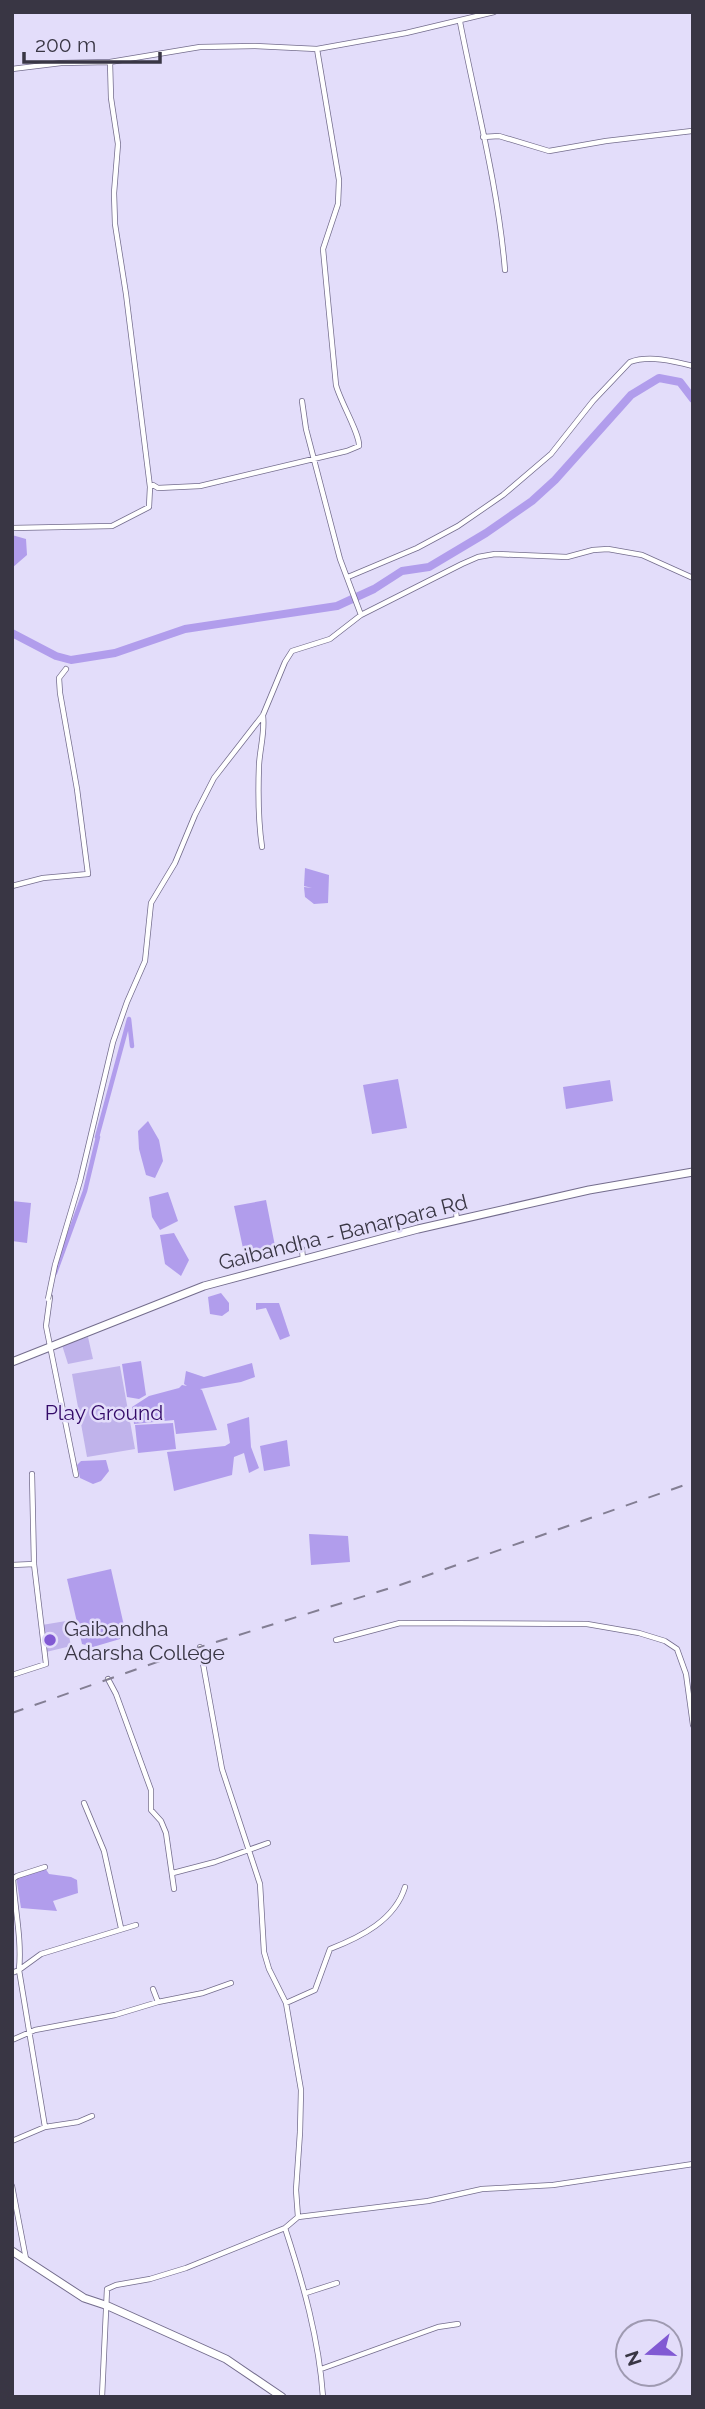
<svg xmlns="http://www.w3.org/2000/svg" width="705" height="2409" font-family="Raleway,sans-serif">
	<rect width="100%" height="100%" fill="#e3ddfa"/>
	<!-- green -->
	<path fill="#c0b3eb" d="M 88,1337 L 93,1359 L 68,1364 L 62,1345 Z
		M 120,1366 L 135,1449 L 87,1457 L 72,1374 Z
		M 66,1621 L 71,1646 L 46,1652 L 42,1625 Z"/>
	<!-- water -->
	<path fill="#b19dec" d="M 12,535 L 26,539 L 27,555 L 12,568 Z
		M 305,868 L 329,875 L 328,903 L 314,904 L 305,897 L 304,887 L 312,888 L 304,886 Z
		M 398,1079 L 407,1128 L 372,1134 L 363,1085 Z
		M 610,1080 L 613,1101 L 566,1109 L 563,1087 Z
		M 148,1121 L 159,1140 L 163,1161 L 155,1178 L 146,1175 L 139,1149 L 138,1131 Z
		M 168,1192 L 178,1221 L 160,1230 L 152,1217 L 149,1197 Z
		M 266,1200 L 275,1246 L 244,1253 L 234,1206 Z
		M 12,1201 L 31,1203 L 27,1243 L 12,1241 Z
		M 174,1233 L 189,1260 L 181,1276 L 165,1264 L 160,1235 Z
		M 221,1293 L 229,1303 L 229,1311 L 222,1316 L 210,1314 L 208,1297 Z
		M 256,1303 L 279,1303 L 290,1336 L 280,1340 L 266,1308 L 256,1310 Z
		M 141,1361 L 146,1395 L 139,1399 L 127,1397 L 122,1364 Z
		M 252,1363 L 255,1377 L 241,1382 L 200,1389 L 202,1390 L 217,1430 L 176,1434 L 174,1420 L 134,1424 L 132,1407 L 149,1396 L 179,1388 L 182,1385 L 187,1386 L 184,1384 L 186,1371 L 204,1377 Z
		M 249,1417 L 251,1447 L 259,1468 L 249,1473 L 244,1453 L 234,1457 L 232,1475 L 174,1491 L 167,1452 L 225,1446 L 230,1443 L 227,1424 Z
		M 173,1423 L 176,1449 L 138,1453 L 135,1425 Z
		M 287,1440 L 290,1466 L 264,1471 L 260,1446 Z
		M 106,1460 L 109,1471 L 101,1481 L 93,1484 L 80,1478 L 77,1465 L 81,1461 Z
		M 309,1534 L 348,1536 L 350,1562 L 311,1565 Z
		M 111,1569 L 125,1630 L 120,1639 L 93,1647 L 82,1644 L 67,1579 Z
		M 45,1868 L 49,1874 L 71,1877 L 77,1880 L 78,1893 L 53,1901 L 57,1911 L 21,1908 L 16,1876 Z"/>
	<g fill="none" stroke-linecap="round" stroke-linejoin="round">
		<!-- canal -->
		<path stroke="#b19dec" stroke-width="4.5" d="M 97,1137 L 129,1019 L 132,1046
			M 55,1273 L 85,1191 L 98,1137"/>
		<!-- river -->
		<path stroke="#b19dec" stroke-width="8" d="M 12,633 L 56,656 L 71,660 L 115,653 L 185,629 L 337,606 L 374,589 L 402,571 L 429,567 L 486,533 L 532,501 L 555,480 L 631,395 L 659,378 L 680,382 L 693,399"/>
		<defs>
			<path id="minor" d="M 460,22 C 476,104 498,186 505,270
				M 110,62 L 111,98 L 118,144 L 114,193 L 115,224 L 126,294 L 150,487
				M 12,69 L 61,63 L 110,62 L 200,47 L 255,46 L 317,49
				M 483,137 L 499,136 L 549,151 L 606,141 L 692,131
				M 302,401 L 306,429 L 340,559 L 361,615
				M 12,528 L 112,526 L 149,507 L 150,487 L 153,485 L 158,488 L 200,486 L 347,451 L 359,446 C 360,434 340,401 336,385 L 323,249 L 338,204 L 339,180 L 317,49 L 406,33 L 494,12
				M 348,577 L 417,548 L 458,526 L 503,495 L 551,454 L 593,401 L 630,362 C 649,355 673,361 693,366
				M 262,847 C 258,820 258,792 259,765 C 260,748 265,732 263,716
				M 12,886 L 43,878 L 88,874 L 77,789 L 60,693 L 59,678 L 66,669
				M 456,1212 L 457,1220
				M 302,1249 L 303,1259
				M 55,1265 L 80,1181 L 113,1042 L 127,1002 L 145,961 L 151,903 L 175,863 L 195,815 L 214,778 L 263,715 L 285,662 L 292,651 L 330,639 L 361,615 L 462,564 L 478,557 L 495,554 L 567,557 L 593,550 L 608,549 L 642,555 L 693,578
				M 50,1297 L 46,1326 L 76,1475
				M 12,1565 L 34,1564
				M 336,1640 L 400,1623 L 587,1624 L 639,1633 L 665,1641 L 677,1649 L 686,1674 L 693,1725
				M 200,1647 L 222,1769 L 260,1884 L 264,1952 L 269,1969 L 286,2003 L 301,2090 L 300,2132 L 296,2190 L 298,2217
				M 12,1675 L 46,1664 L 34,1564 L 32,1474
				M 108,1679 L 116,1694 L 151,1790 L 151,1810 L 161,1821 L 166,1833 L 174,1889
				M 84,1803 L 104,1851 L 121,1928
				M 173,1873 L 215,1862 L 268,1843
				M 12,1973 L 19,1970 C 22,1940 15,1910 13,1879 L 17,1876 L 45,1867
				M 153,1989 L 158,2002
				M 286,2003 L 315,1990 L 330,1949 C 361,1937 395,1920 405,1887
				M 12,2040 L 35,2030 L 115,2015 L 158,2002 L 203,1993 L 231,1983
				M 45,2127 L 19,1970 L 41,1954 L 136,1925
				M 12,2141 L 45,2127 L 78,2122 L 92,2116
				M 12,2186 L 26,2259
				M 285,2228 C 303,2283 319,2339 323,2397
				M 306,2293 L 337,2283
				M 321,2369 L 438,2327 L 458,2324
				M 102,2397 L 107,2289 L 116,2285 L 150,2279 L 186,2268 L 285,2228 L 298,2217 L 428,2201 L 482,2189 L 553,2185 L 693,2164"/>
			<path id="secondary" d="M 12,1362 L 204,1286 L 418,1229 L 589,1190 L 693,1172
				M 12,2251 L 84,2298 L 108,2306 L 226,2359 L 282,2397"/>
		</defs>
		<!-- minor casing -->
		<use href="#minor" stroke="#746d8d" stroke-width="6"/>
		<!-- secondary casing -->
		<use href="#secondary" stroke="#746d8d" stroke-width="9"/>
		<!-- minor -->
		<use href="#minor" stroke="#fff" stroke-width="4.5"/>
		<!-- secondary -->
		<use href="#secondary" stroke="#fff" stroke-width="7"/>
		<!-- rail -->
		<path stroke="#837e93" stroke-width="2" stroke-dasharray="12 12" stroke-linecap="butt" d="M 12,1713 L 200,1647 L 400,1585 L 693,1482"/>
		<defs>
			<path id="minor-bridge" d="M 48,1299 L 55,1265"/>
		</defs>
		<!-- minor-bridge casing -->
		<use href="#minor-bridge" stroke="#746d8d" stroke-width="6" stroke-linecap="butt"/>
		<!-- minor-bridge -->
		<use href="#minor-bridge" stroke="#fff" stroke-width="4.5"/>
	</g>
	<!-- markers -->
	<circle fill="#8159d3" stroke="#e3ddfa" stroke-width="2.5" cx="50" cy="1640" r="7"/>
	<g text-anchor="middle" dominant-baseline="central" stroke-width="5" stroke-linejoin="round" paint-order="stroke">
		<!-- street labels -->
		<g font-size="21" fill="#393644" stroke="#e3ddfa">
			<text transform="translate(343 1232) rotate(-14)">Gaibandha - Banarpara Rd</text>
		</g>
		<!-- park labels -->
		<g font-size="21" fill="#330a68" stroke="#e3ddfa">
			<text x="104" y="1412">Play Ground</text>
		</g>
		<!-- poi labels -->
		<g font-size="21" fill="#393644" stroke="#e3ddfa" text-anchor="start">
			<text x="64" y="1628">Gaibandha<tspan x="64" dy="24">Adarsha College</tspan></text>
		</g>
	</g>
	<!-- border -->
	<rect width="705" height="2409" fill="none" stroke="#393644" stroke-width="28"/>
	<!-- north arrow -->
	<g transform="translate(649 2353) rotate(251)"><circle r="33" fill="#e3ddfa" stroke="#9f9ab1" stroke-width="2"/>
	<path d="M0-5L12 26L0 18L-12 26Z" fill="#8159d3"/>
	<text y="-10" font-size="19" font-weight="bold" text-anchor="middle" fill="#393644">N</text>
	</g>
	<!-- scale -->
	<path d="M24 52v10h136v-10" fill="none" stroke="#393644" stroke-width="3.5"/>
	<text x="35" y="52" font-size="21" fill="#393644" stroke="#e3ddfa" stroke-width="5" paint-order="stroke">200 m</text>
</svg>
